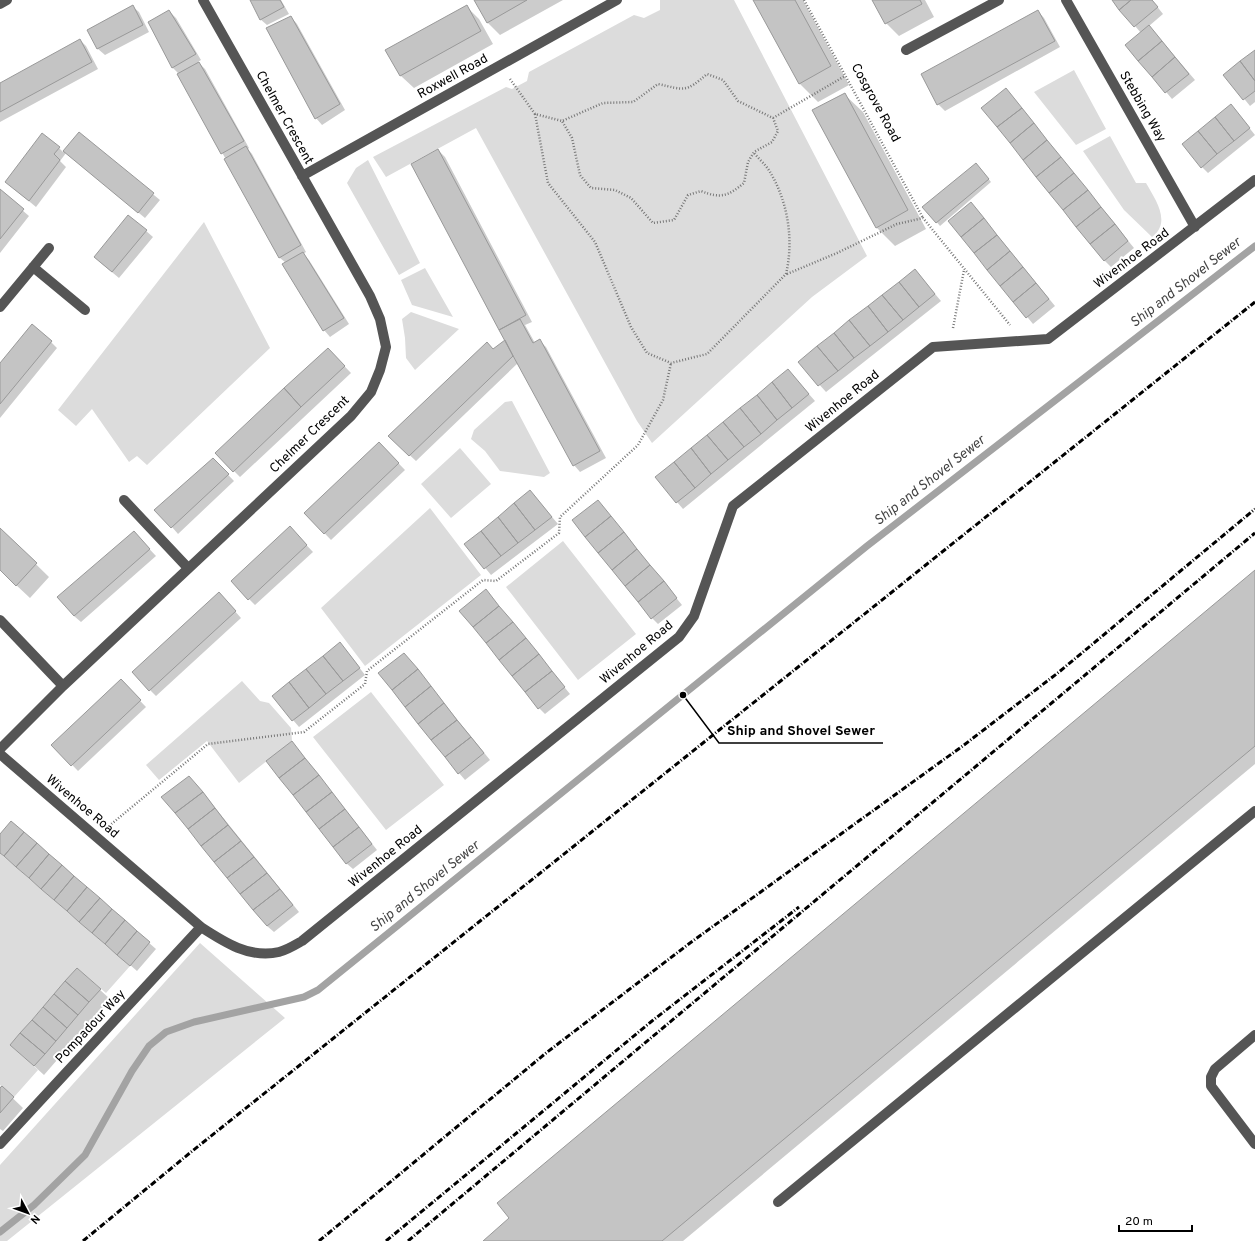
<svg xmlns="http://www.w3.org/2000/svg" width="1255" height="1241" font-family="Overpass,sans-serif">
	<rect width="100%" height="100%" fill="#fff"/>
	<!-- green -->
	<path fill="#dcdcdc" d="M 660,0 L 734,0 L 867,256 L 812,297 L 652,443 L 637,421 L 476,128 L 386,177 L 373,157 L 506,87 L 512,89 L 527,81 L 529,72 L 634,15 L 644,18 L 660,10 Z
		M 1074,70 L 1106,129 L 1076,145 L 1034,92 Z
		M 1110,136 L 1136,183 L 1146,183 C 1155,199 1172,222 1152,237 L 1124,210 L 1083,151 Z
		M 368,160 L 420,263 L 399,275 L 347,183 L 356,168 Z
		M 204,222 L 270,348 L 147,465 L 137,456 L 129,462 L 92,409 L 76,426 L 58,410 Z
		M 425,268 L 453,317 L 412,305 L 401,280 Z
		M 411,312 L 459,329 L 415,370 L 406,358 L 405,338 L 402,319 Z
		M 512,401 L 550,473 L 544,477 L 500,471 L 485,451 L 471,439 L 474,430 L 505,402 Z
		M 460,448 L 491,484 L 451,518 L 421,484 Z
		M 430,508 L 481,575 L 365,666 L 321,608 Z
		M 563,541 L 636,634 L 578,680 L 506,587 Z
		M 242,681 L 260,701 L 269,703 L 291,728 L 292,741 L 239,783 L 207,741 L 159,780 L 146,765 Z
		M 371,692 L 444,785 L 386,830 L 313,737 Z
		M 0,853 L 130,966 L 106,993 L 77,968 L 10,1045 L 38,1070 L 14,1097 L 0,1085 Z
		M 200,943 L 285,1018 L 7,1241 L 0,1241 L 0,1165 Z"/>
	<!-- shadow -->
	<path fill="#0003" d="M 251,0 L 281,0 L 289,14 L 267,25 L 260,19 Z
		M 475,0 L 563,0 L 500,35 L 487,22 Z
		M 754,0 L 803,0 L 849,85 L 818,102 L 799,83 Z
		M 874,0 L 925,0 L 934,17 L 899,36 L 886,23 Z
		M 1113,0 L 1152,0 L 1163,14 L 1149,26 L 1195,80 L 1172,99 L 1127,45 L 1141,33 Z
		M 132,6 L 139,12 L 149,32 L 105,55 L 98,49 L 88,30 Z
		M 466,6 L 479,19 L 493,44 L 414,88 L 401,76 L 387,50 Z
		M 169,11 L 176,18 L 201,60 L 198,62 L 205,69 L 249,148 L 248,149 L 252,154 L 306,252 L 303,254 L 309,260 L 349,324 L 330,337 L 324,330 L 284,265 L 286,263 L 280,258 L 179,74 L 172,67 Z
		M 1038,11 L 1044,18 L 1060,47 L 945,111 L 938,104 Z
		M 291,17 L 297,24 L 345,110 L 322,125 L 316,118 Z
		M 80,40 L 86,46 L 98,69 L 0,122 L 0,84 Z
		M 1255,51 L 1255,102 L 1250,106 L 1225,75 Z
		M 1006,89 L 1134,248 L 1111,267 L 1104,260 Z
		M 844,94 L 863,112 L 926,229 L 895,246 L 877,228 L 813,111 Z
		M 1231,105 L 1255,135 L 1208,173 L 1202,167 Z
		M 79,133 L 160,200 L 145,218 L 66,153 L 60,161 L 66,167 L 36,207 L 13,188 L 59,148 L 63,152 Z
		M 438,150 L 445,157 L 532,322 L 525,325 L 535,343 L 539,340 L 546,347 L 606,458 L 580,472 L 574,465 L 518,363 L 416,461 L 389,436 L 506,340 L 412,164 Z
		M 979,167 L 991,182 L 940,226 L 924,207 Z
		M 0,191 L 29,216 L 0,253 Z
		M 971,203 L 1055,306 L 1033,324 L 949,221 Z
		M 129,216 L 153,237 L 119,278 L 101,263 Z
		M 915,270 L 941,301 L 826,392 L 799,362 Z
		M 51,342 L 57,348 L 0,418 L 0,364 Z
		M 328,349 L 351,373 L 240,477 L 234,471 Z
		M 788,370 L 815,401 L 683,509 L 677,502 Z
		M 379,443 L 405,470 L 331,540 L 305,513 Z
		M 213,459 L 234,481 L 178,534 L 172,527 Z
		M 530,491 L 558,524 L 491,575 L 466,544 Z
		M 598,501 L 682,605 L 658,624 L 652,618 Z
		M 0,529 L 49,577 L 30,598 L 0,570 Z
		M 296,534 L 313,552 L 255,605 L 249,599 Z
		M 140,539 L 156,556 L 81,622 L 74,616 Z
		M 1255,572 L 1255,764 L 683,1241 L 484,1241 Z
		M 486,591 L 570,694 L 545,714 L 539,708 Z
		M 225,600 L 241,618 L 156,696 L 150,690 Z
		M 346,650 L 365,675 L 299,727 L 293,720 Z
		M 404,654 L 490,760 L 465,780 L 459,773 Z
		M 121,681 L 146,707 L 78,771 L 53,745 Z
		M 292,742 L 377,850 L 353,869 L 346,863 Z
		M 196,784 L 299,912 L 274,932 L 267,926 Z
		M 11,822 L 156,949 L 137,971 L 0,852 L 0,835 Z
		M 77,969 L 110,999 L 44,1075 L 11,1045 Z
		M 0,1086 L 23,1108 L 3,1131 L 0,1129 Z"/>
	<g fill="none" stroke-linecap="round" stroke-linejoin="round">
		<!-- stream -->
		<path stroke="#a3a3a3" stroke-width="7" d="M 0,1232 L 34,1205 L 85,1155 L 132,1071 L 149,1046 L 166,1032 L 194,1022 L 304,997 L 318,990 L 867,546 L 1255,246"/>
	</g>
	<!-- building -->
	<path fill="#c4c4c4" stroke="#999" d="M 250,0 L 280,0 L 284,7 L 260,20 Z
		M 474,0 L 527,0 L 487,23 Z
		M 753,0 L 795,0 L 831,66 L 799,84 Z
		M 872,0 L 920,0 L 922,4 L 885,24 Z
		M 1112,0 L 1131,0 L 1119,10 Z
		M 1131,0 L 1152,0 L 1158,7 L 1134,27 L 1119,10 Z
		M 133,5 L 143,25 L 97,49 L 87,30 Z
		M 467,5 L 481,31 L 400,76 L 385,50 Z
		M 169,10 L 196,54 L 172,68 L 148,22 Z
		M 1038,10 L 1055,41 L 937,105 L 921,74 Z
		M 291,16 L 340,104 L 315,119 L 266,28 Z
		M 1149,25 L 1162,41 L 1138,61 L 1125,45 Z
		M 80,39 L 92,62 L 0,112 L 0,83 Z
		M 1162,41 L 1175,57 L 1152,77 L 1138,61 Z
		M 1255,50 L 1255,81 L 1240,61 Z
		M 1175,57 L 1189,74 L 1165,93 L 1152,77 Z
		M 1240,61 L 1255,81 L 1255,91 L 1243,100 L 1223,75 Z
		M 199,62 L 244,141 L 221,154 L 177,74 Z
		M 1006,88 L 1022,108 L 997,127 L 981,108 Z
		M 845,93 L 908,210 L 876,228 L 812,110 Z
		M 1231,104 L 1250,128 L 1234,141 L 1215,117 Z
		M 1022,108 L 1034,123 L 1010,143 L 997,127 Z
		M 1215,117 L 1234,141 L 1217,154 L 1198,131 Z
		M 1034,123 L 1047,140 L 1023,160 L 1010,143 Z
		M 1198,131 L 1217,154 L 1201,168 L 1182,144 Z
		M 79,132 L 154,193 L 138,213 L 63,151 Z
		M 42,133 L 60,147 L 54,154 L 60,160 L 29,201 L 5,182 Z
		M 1047,140 L 1061,157 L 1036,177 L 1023,160 Z
		M 246,146 L 301,245 L 279,258 L 224,159 Z
		M 438,149 L 526,315 L 499,330 L 411,164 Z
		M 1061,157 L 1074,173 L 1049,193 L 1036,177 Z
		M 976,163 L 989,179 L 936,223 L 922,207 Z
		M 1074,173 L 1088,190 L 1063,210 L 1049,193 Z
		M 0,189 L 24,209 L 0,239 Z
		M 1088,190 L 1101,207 L 1076,227 L 1063,210 Z
		M 971,202 L 984,218 L 961,237 L 948,221 Z
		M 1101,207 L 1115,224 L 1090,244 L 1076,227 Z
		M 128,215 L 147,230 L 112,272 L 94,257 Z
		M 984,218 L 997,235 L 974,253 L 961,237 Z
		M 1115,224 L 1128,241 L 1104,261 L 1090,244 Z
		M 997,235 L 1010,251 L 987,270 L 974,253 Z
		M 1010,251 L 1023,267 L 1000,286 L 987,270 Z
		M 303,252 L 344,318 L 323,331 L 282,264 Z
		M 1023,267 L 1036,283 L 1013,302 L 1000,286 Z
		M 915,269 L 935,294 L 919,307 L 899,282 Z
		M 899,282 L 919,307 L 903,320 L 882,295 Z
		M 1036,283 L 1049,299 L 1026,318 L 1013,302 Z
		M 882,295 L 903,320 L 888,332 L 868,306 Z
		M 868,306 L 888,332 L 870,346 L 849,320 Z
		M 520,319 L 533,343 L 540,339 L 600,451 L 573,466 L 499,330 Z
		M 849,320 L 870,346 L 854,358 L 834,333 Z
		M 32,324 L 52,341 L 0,404 L 0,363 Z
		M 834,333 L 854,358 L 838,371 L 817,346 Z
		M 505,340 L 513,356 L 409,456 L 388,436 L 487,342 L 493,349 Z
		M 817,346 L 838,371 L 818,386 L 798,362 Z
		M 328,348 L 345,366 L 301,407 L 284,388 Z
		M 788,369 L 809,394 L 792,408 L 772,382 Z
		M 772,382 L 792,408 L 777,420 L 757,395 Z
		M 284,388 L 301,407 L 233,472 L 215,453 Z
		M 757,395 L 777,420 L 761,434 L 740,408 Z
		M 740,408 L 761,434 L 744,447 L 723,422 Z
		M 723,422 L 744,447 L 728,460 L 707,435 Z
		M 707,435 L 728,460 L 711,474 L 691,448 Z
		M 379,442 L 399,463 L 324,534 L 304,513 Z
		M 691,448 L 711,474 L 695,488 L 674,462 Z
		M 213,458 L 229,474 L 171,528 L 154,510 Z
		M 674,462 L 695,488 L 676,503 L 655,477 Z
		M 530,490 L 552,517 L 535,530 L 514,503 Z
		M 598,500 L 611,516 L 585,537 L 572,520 Z
		M 514,503 L 535,530 L 518,543 L 498,517 Z
		M 611,516 L 624,532 L 598,553 L 585,537 Z
		M 498,517 L 518,543 L 501,556 L 481,531 Z
		M 290,526 L 307,545 L 248,600 L 231,581 Z
		M 0,528 L 37,563 L 16,586 L 0,570 Z
		M 134,531 L 150,549 L 74,616 L 57,597 Z
		M 481,531 L 501,556 L 484,569 L 464,544 Z
		M 624,532 L 637,549 L 612,570 L 598,553 Z
		M 637,549 L 650,565 L 625,586 L 612,570 Z
		M 650,565 L 664,581 L 638,602 L 625,586 Z
		M 1255,570 L 1255,746 L 662,1241 L 483,1241 L 509,1218 L 497,1203 Z
		M 664,581 L 677,598 L 651,619 L 638,602 Z
		M 486,589 L 499,606 L 473,627 L 459,611 Z
		M 219,592 L 236,611 L 149,691 L 132,672 Z
		M 499,606 L 513,622 L 486,643 L 473,627 Z
		M 513,622 L 526,638 L 499,660 L 486,643 Z
		M 526,638 L 539,654 L 512,676 L 499,660 Z
		M 340,642 L 360,668 L 343,681 L 323,656 Z
		M 404,653 L 418,669 L 392,690 L 378,673 Z
		M 539,654 L 552,671 L 525,692 L 512,676 Z
		M 323,656 L 343,681 L 326,694 L 306,669 Z
		M 306,669 L 326,694 L 309,708 L 289,682 Z
		M 418,669 L 431,686 L 405,707 L 392,690 Z
		M 552,671 L 565,687 L 538,709 L 525,692 Z
		M 121,679 L 141,700 L 71,766 L 51,745 Z
		M 289,682 L 309,708 L 292,721 L 272,696 Z
		M 431,686 L 444,703 L 418,724 L 405,707 Z
		M 444,703 L 457,720 L 431,740 L 418,724 Z
		M 457,720 L 471,737 L 445,757 L 431,740 Z
		M 471,737 L 484,753 L 458,774 L 445,757 Z
		M 292,741 L 305,758 L 279,778 L 266,761 Z
		M 305,758 L 319,775 L 293,795 L 279,778 Z
		M 319,775 L 332,792 L 306,812 L 293,795 Z
		M 189,776 L 203,792 L 175,813 L 161,797 Z
		M 203,792 L 215,808 L 188,829 L 175,813 Z
		M 332,792 L 345,809 L 319,829 L 306,812 Z
		M 215,808 L 228,825 L 201,846 L 188,829 Z
		M 345,809 L 359,827 L 333,847 L 319,829 Z
		M 11,821 L 24,832 L 4,856 L 0,853 L 0,834 Z
		M 228,825 L 241,841 L 214,862 L 201,846 Z
		M 359,827 L 372,844 L 346,864 L 333,847 Z
		M 24,832 L 37,843 L 16,867 L 4,856 Z
		M 241,841 L 254,857 L 227,878 L 214,862 Z
		M 37,843 L 49,854 L 29,878 L 16,867 Z
		M 49,854 L 62,865 L 41,889 L 29,878 Z
		M 254,857 L 267,873 L 240,894 L 227,878 Z
		M 62,865 L 74,876 L 54,900 L 41,889 Z
		M 267,873 L 280,889 L 253,910 L 240,894 Z
		M 74,876 L 87,887 L 67,911 L 54,900 Z
		M 87,887 L 100,898 L 79,922 L 67,911 Z
		M 280,889 L 293,905 L 267,926 L 253,910 Z
		M 100,898 L 112,909 L 92,933 L 79,922 Z
		M 112,909 L 125,920 L 105,944 L 92,933 Z
		M 125,920 L 137,931 L 117,955 L 105,944 Z
		M 137,931 L 150,942 L 130,966 L 117,955 Z
		M 77,968 L 101,989 L 89,1002 L 65,981 Z
		M 65,981 L 89,1002 L 78,1015 L 54,994 Z
		M 54,994 L 78,1015 L 67,1028 L 43,1007 Z
		M 43,1007 L 67,1028 L 56,1041 L 32,1020 Z
		M 32,1020 L 56,1041 L 45,1054 L 20,1033 Z
		M 20,1033 L 45,1054 L 34,1066 L 10,1045 Z
		M 2,1086 L 14,1097 L 0,1113 L 0,1088 Z"/>
	<g fill="none" stroke-linecap="round" stroke-linejoin="round">
		<!-- path -->
		<path stroke="#777" stroke-width="2.5" stroke-dasharray="1 2" stroke-linecap="butt" d="M 804,0 L 923,218
			M 510,79 L 535,114 L 562,121 L 603,103 L 633,102 L 658,84 C 685,90 685,93 707,74 L 723,80 L 738,101 L 773,118 L 778,131 L 772,142 L 754,152 L 748,162 L 744,183 C 728,196 721,199 701,191 L 688,195 L 674,220 L 653,223 L 631,198 L 615,190 L 591,188 L 580,175 L 572,138 L 562,121
			M 535,114 L 548,183 L 595,242 L 631,327 L 647,353 L 671,363 L 707,354 L 786,274 C 794,240 788,202 770,172 C 766,165 759,159 754,153
			M 773,118 L 845,76
			M 787,274 L 837,253 L 897,224 L 923,218 L 1010,325
			M 953,328 L 964,270
			M 109,826 L 208,744 L 304,732 L 365,684 L 367,671 L 483,580 L 496,581 L 559,533 L 560,517 L 638,445 L 663,400 L 671,363"/>
		<!-- minor -->
		<path stroke="#555" stroke-width="10" d="M 1066,0 L 1195,227
			M 0,4 L 7,0
			M 906,50 L 999,0
			M 302,176 L 617,0
			M 33,267 L 85,310
			M 0,307 L 49,248
			M 124,500 L 188,568
			M 0,620 L 63,686 L 351,416 L 371,392 L 380,370 L 386,347 L 380,319 L 370,296 L 203,0
			M 0,749 L 63,686
			M 0,754 L 201,927 C 224,942 250,959 279,952 C 287,950 295,945 302,941 L 679,637 L 694,616 L 733,506 L 933,347 L 1048,339 L 1255,180
			M 1255,1035 L 1215,1069 L 1211,1077 L 1211,1086 L 1255,1144
			M 0,1144 L 201,927
			M 778,1202 L 1255,811"/>
		<!-- rail -->
		<path stroke="#000" stroke-width="3" stroke-dasharray="6 2 1 2" stroke-linecap="butt" d="M 83,1241 L 191,1152 L 1255,302
			M 319,1241 L 546,1053 L 690,943 L 964,745 L 1059,672 L 1255,509
			M 386,1241 L 652,1021 L 799,907
			M 408,1241 L 1255,533"/>
	</g>
	<g text-anchor="middle" dominant-baseline="central" stroke-width="4" stroke-linejoin="round" paint-order="stroke">
		<!-- street labels -->
		<g font-size="13" fill="#000" stroke="#fff">
			<text transform="translate(453 77) rotate(-29)">Roxwell Road</text>
			<text transform="translate(875 103) rotate(61)">Cosgrove Road</text>
			<text transform="translate(1142 107) rotate(60)">Stebbing Way</text>
			<text transform="translate(284 118) rotate(61)">Chelmer Crescent</text>
			<text transform="translate(1132 259) rotate(-37)">Wivenhoe Road</text>
			<text transform="translate(843 402) rotate(-39)">Wivenhoe Road</text>
			<text transform="translate(310 435) rotate(-44)">Chelmer Crescent</text>
			<text transform="translate(637 653) rotate(-40)">Wivenhoe Road</text>
			<text transform="translate(82 807) rotate(40)">Wivenhoe Road</text>
			<text transform="translate(386 857) rotate(-39)">Wivenhoe Road</text>
			<text transform="translate(91 1027) rotate(-47)">Pompadour Way</text>
		</g>
		<!-- water labels -->
		<g font-size="14" font-style="italic" fill="#444" stroke="#fff">
			<text transform="translate(1186 283) rotate(-38)">Ship and Shovel Sewer</text>
			<text transform="translate(930 481) rotate(-38)">Ship and Shovel Sewer</text>
			<text transform="translate(425 887) rotate(-39)">Ship and Shovel Sewer</text>
		</g>
	</g>
	<!-- callouts -->
	<path fill="none" stroke="#000" stroke-width="1.5" d="M683 695L719 743H883"/>
	<circle fill="#000" stroke="#fff" stroke-width="1.5" cx="683" cy="695" r="4"/>
	<g font-size="14" text-anchor="middle" font-weight="bold" fill="#000" stroke="#fff" stroke-width="4" stroke-linejoin="round" paint-order="stroke">
		<text x="801" y="735">Ship and Shovel Sewer</text>
	</g>
	<!-- north arrow -->
	<g transform="translate(28 1213) rotate(131)" stroke="#ffffff" stroke-width="3" paint-order="stroke">
	<path d="M0-3L7 15L0 10L-7 15Z" fill="#000000"/>
	<text y="-6" font-size="11" font-weight="bold" text-anchor="middle" fill="#000000">N</text>
	</g>
	<!-- scale -->
	<path d="M1119 1225v6h73v-6" fill="none" stroke="#000000" stroke-width="2"/>
	<text x="1125" y="1225" font-size="12" fill="#000000" stroke="#ffffff" stroke-width="3" paint-order="stroke">20 m</text>
</svg>
